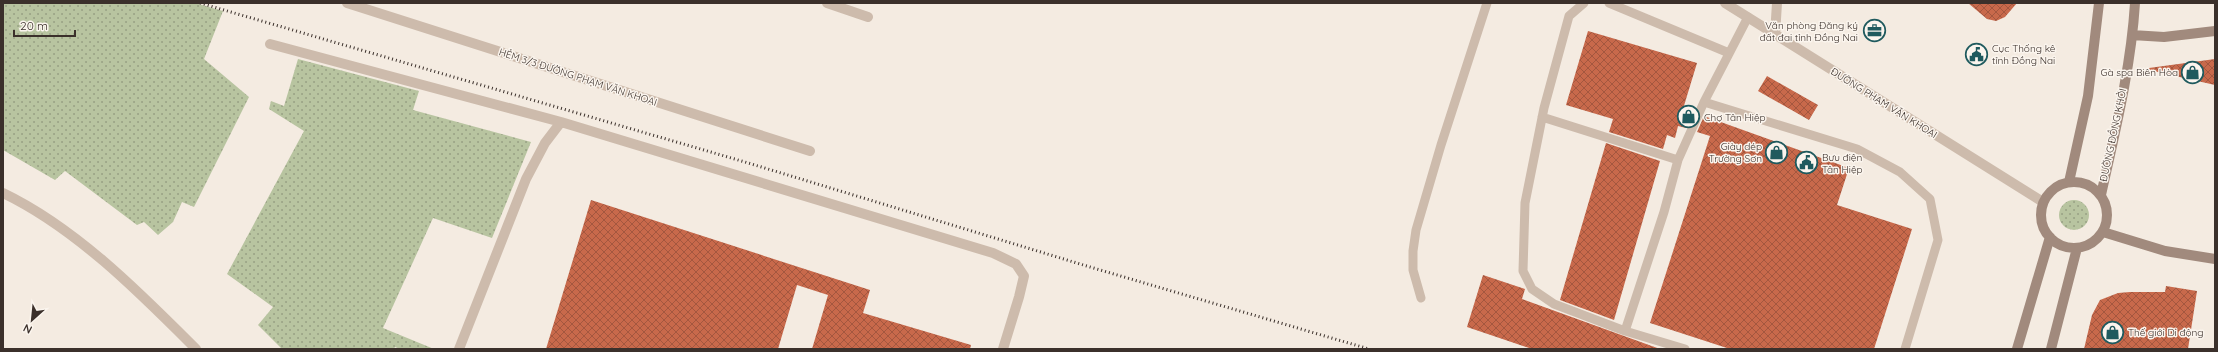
<svg xmlns="http://www.w3.org/2000/svg" width="2218" height="352" font-family="Quicksand,sans-serif">
	<defs>
		<pattern id="grass-dots" width="8" height="8" patternUnits="userSpaceOnUse"><rect width="8" height="8" fill="#b8c4a0"/><path d="M2 2h.1M6 6h.1" fill="none" stroke="#97a083" stroke-width="1.8" stroke-linecap="round"/></pattern>
		<pattern id="building-cross-hatch" width="8" height="8" patternUnits="userSpaceOnUse"><rect width="8" height="8" fill="#c8694b"/><path d="M0 0l8 8M0 8l8-8" fill="none" stroke="#a4573f"/></pattern>
	</defs>
	<rect width="100%" height="100%" fill="#f4ebe1"/>
	<!-- grass -->
	<path fill="url(#grass-dots)" d="M 3,3 L 195,3 L 223,11 L 204,59 L 249,97 L 194,207 L 182,202 L 173,222 L 158,235 L 144,222 L 137,225 L 65,171 L 55,180 L 3,150 Z
		M 298,59 L 419,91 L 413,110 L 531,142 L 492,238 L 433,218 L 383,328 L 434,349 L 400,349 L 395,347 L 394,349 L 282,349 L 258,325 L 273,307 L 227,274 L 304,131 L 269,109 L 271,101 L 284,106 Z
		M2059 215a15 15 0 1 1 30 0a15 15 0 1 1-30 0Z"/>
	<!-- building -->
	<path fill="url(#building-cross-hatch)" d="M 1968,3 L 2017,3 L 2005,17 L 1996,21 L 1987,19 Z
		M 1588,31 L 1697,63 L 1683,109 L 1693,112 L 1686,128 L 1678,126 L 1675,138 L 1667,135 L 1663,149 L 1609,132 L 1613,119 L 1566,105 Z
		M 2215,59 L 2215,85 L 2149,70 L 2149,68 Z
		M 1767,76 L 1818,105 L 1809,120 L 1758,91 Z
		M 1704,116 L 1849,168 L 1837,205 L 1912,229 L 1874,349 L 1730,349 L 1650,323 L 1710,136 L 1697,132 Z
		M 1606,143 L 1660,161 L 1614,320 L 1560,300 Z
		M 591,200 L 870,290 L 863,313 L 971,345 L 970,349 L 812,349 L 828,295 L 797,285 L 778,349 L 546,349 Z
		M 1483,275 L 1525,289 L 1522,299 L 1660,349 L 1532,349 L 1467,327 Z
		M 2166,286 L 2197,291 L 2188,349 L 2084,349 L 2092,315 L 2100,300 L 2118,293 L 2130,292 L 2165,292 Z"/>
	<g fill="none" stroke-linecap="round" stroke-linejoin="round">
		<!-- service -->
		<path stroke="#cdbbac" stroke-width="9" d="M 1584,3 L 1569,16 L 1544,108 L 1525,203 L 1523,271 L 1532,289 L 1554,304 L 1625,331 L 1685,349
			M 1609,3 L 1729,53
			M 1704,102 L 1857,149 L 1900,172 L 1930,199 L 1938,240 L 1905,349
			M 1542,117 L 1678,160
			M 1421,298 L 1413,270 L 1413,251 L 1416,230 L 1441,145 L 1487,3
			M 1625,331 L 1664,212 L 1678,160 L 1704,102 L 1748,17"/>
		<!-- minor -->
		<path stroke="#cdbbac" stroke-width="10" d="M 347,3 L 810,151
			M 827,3 L 868,17
			M 1775,35 L 1777,3
			M 270,44 L 561,122
			M 3,193 C 76,228 140,293 196,349
			M 459,349 L 526,179 L 545,143 L 561,122 L 993,253 L 1016,264 L 1024,276 L 1019,297 L 1003,349"/>
		<!-- tertiary -->
		<path stroke="#cdbbac" stroke-width="10" d="M 1725,3 L 2043,202"/>
		<!-- secondary -->
		<path stroke="#a18a7d" stroke-width="10" d="M 2132,35 L 2164,37 L 2215,31
			M2041 215a33 33 0 1 1 66 0a33 33 0 1 1-66 0Z
			M 2069,182 L 2088,96 L 2099,3
			M 2101,195 C 2115,132 2131,68 2135,3
			M 2103,232 L 2165,251 L 2215,259
			M 2017,349 L 2050,237
			M 2051,349 L 2077,248"/>
		<!-- rail -->
		<path stroke="#3b302b" stroke-width="3" stroke-dasharray="1 3" stroke-linecap="butt" d="M 200,3 L 745,162 L 1090,267 L 1369,349"/>
	</g>
	<!-- icons -->
	<defs>
		<symbol id="office-ring" viewBox="-11 -11 22 22"><circle r="9.5" fill="#fbf5ee" stroke="#1f5a5e" stroke-width="1.5"/><path d="M-6-3h4V-5.5h4V-3h4V5H-6ZM-1-4.5V-3h2v-1.5ZM-6 0V1H6V0Z" fill="#1f5a5e"/></symbol>
		<symbol id="civic-ring" viewBox="-11 -11 22 22"><circle r="9.5" fill="#fbf5ee" stroke="#1f5a5e" stroke-width="1.5"/><path d="M-.6-6.5H3V-4.5H.6V-3L4-1V1h2V6H-6V1h2V-1L-.6-3ZM-1.2 2.5V6h2.4V2.5Z" fill="#1f5a5e"/></symbol>
		<symbol id="shop-ring" viewBox="-11 -11 22 22"><circle r="9.5" fill="#fbf5ee" stroke="#1f5a5e" stroke-width="1.5"/><path d="M-5-2.5h2.3a2.7 3.5 0 0 1 5.4 0H5L5.5 6h-11ZM-1.5-2.5h3a1.5 2.3 0 0 0-3 0Z" fill="#1f5a5e"/></symbol>
	</defs>
	<g fill-rule="evenodd">
		<use href="#office-ring" x="1862" y="18" width="25" height="25"/>
		<use href="#civic-ring" x="1964" y="42" width="25" height="25"/>
		<use href="#shop-ring" x="2180" y="60" width="25" height="25"/>
		<use href="#shop-ring" x="1676" y="104" width="25" height="25"/>
		<use href="#shop-ring" x="1764" y="140" width="25" height="25"/>
		<use href="#civic-ring" x="1794" y="150" width="25" height="25"/>
		<use href="#shop-ring" x="2100" y="320" width="25" height="25"/>
	</g>
	<g text-anchor="middle" dominant-baseline="central" stroke-width="3" stroke-linejoin="round" paint-order="stroke">
		<!-- poi labels -->
		<g font-size="10" fill="#3b302b" stroke="#fbf5ee" text-anchor="start">
			<text x="1858" y="25" text-anchor="end">Văn phòng Đăng ký<tspan x="1858" dy="12">đất đai tỉnh Đồng Nai</tspan></text>
			<text x="1992" y="48">Cục Thống kê<tspan x="1992" dy="12">tỉnh Đồng Nai</tspan></text>
			<text x="2178" y="72" text-anchor="end">Gà spa Biên Hòa</text>
			<text x="1704" y="117">Chợ Tân Hiệp</text>
			<text x="1762" y="146" text-anchor="end">Giày dép<tspan x="1762" dy="12">Trường Sơn</tspan></text>
			<text x="1822" y="157">Bưu điện<tspan x="1822" dy="12">Tân Hiệp</tspan></text>
			<text x="2128" y="332">Thế giới Di động</text>
		</g>
		<!-- street labels -->
		<g font-size="10" fill="#3b302b" stroke="#fbf5ee">
			<text transform="translate(578 77) rotate(18)">HẺM 3/3 ĐƯỜNG PHẠM VĂN KHOAI</text>
			<text transform="translate(1884 103) rotate(32)">ĐƯỜNG PHẠM VĂN KHOAI</text>
			<text transform="translate(2113 135) rotate(-78)">ĐƯỜNG ĐỒNG KHỞI</text>
		</g>
	</g>
	<!-- border -->
	<rect width="2218" height="352" fill="none" stroke="#3b302b" stroke-width="8"/>
	<!-- north arrow -->
	<g transform="translate(32 320) rotate(207)" stroke="#fbf5ee" stroke-width="3" paint-order="stroke">
	<path d="M0-3L7 15L0 10L-7 15Z" fill="#3b302b"/>
	<text y="-6" font-size="11" font-weight="bold" text-anchor="middle" fill="#3b302b">N</text>
	</g>
	<!-- scale -->
	<path d="M14 30v6h61v-6" fill="none" stroke="#3b302b" stroke-width="2"/>
	<text x="20" y="30" font-size="12" fill="#3b302b" stroke="#fbf5ee" stroke-width="3" paint-order="stroke">20 m</text>
</svg>
